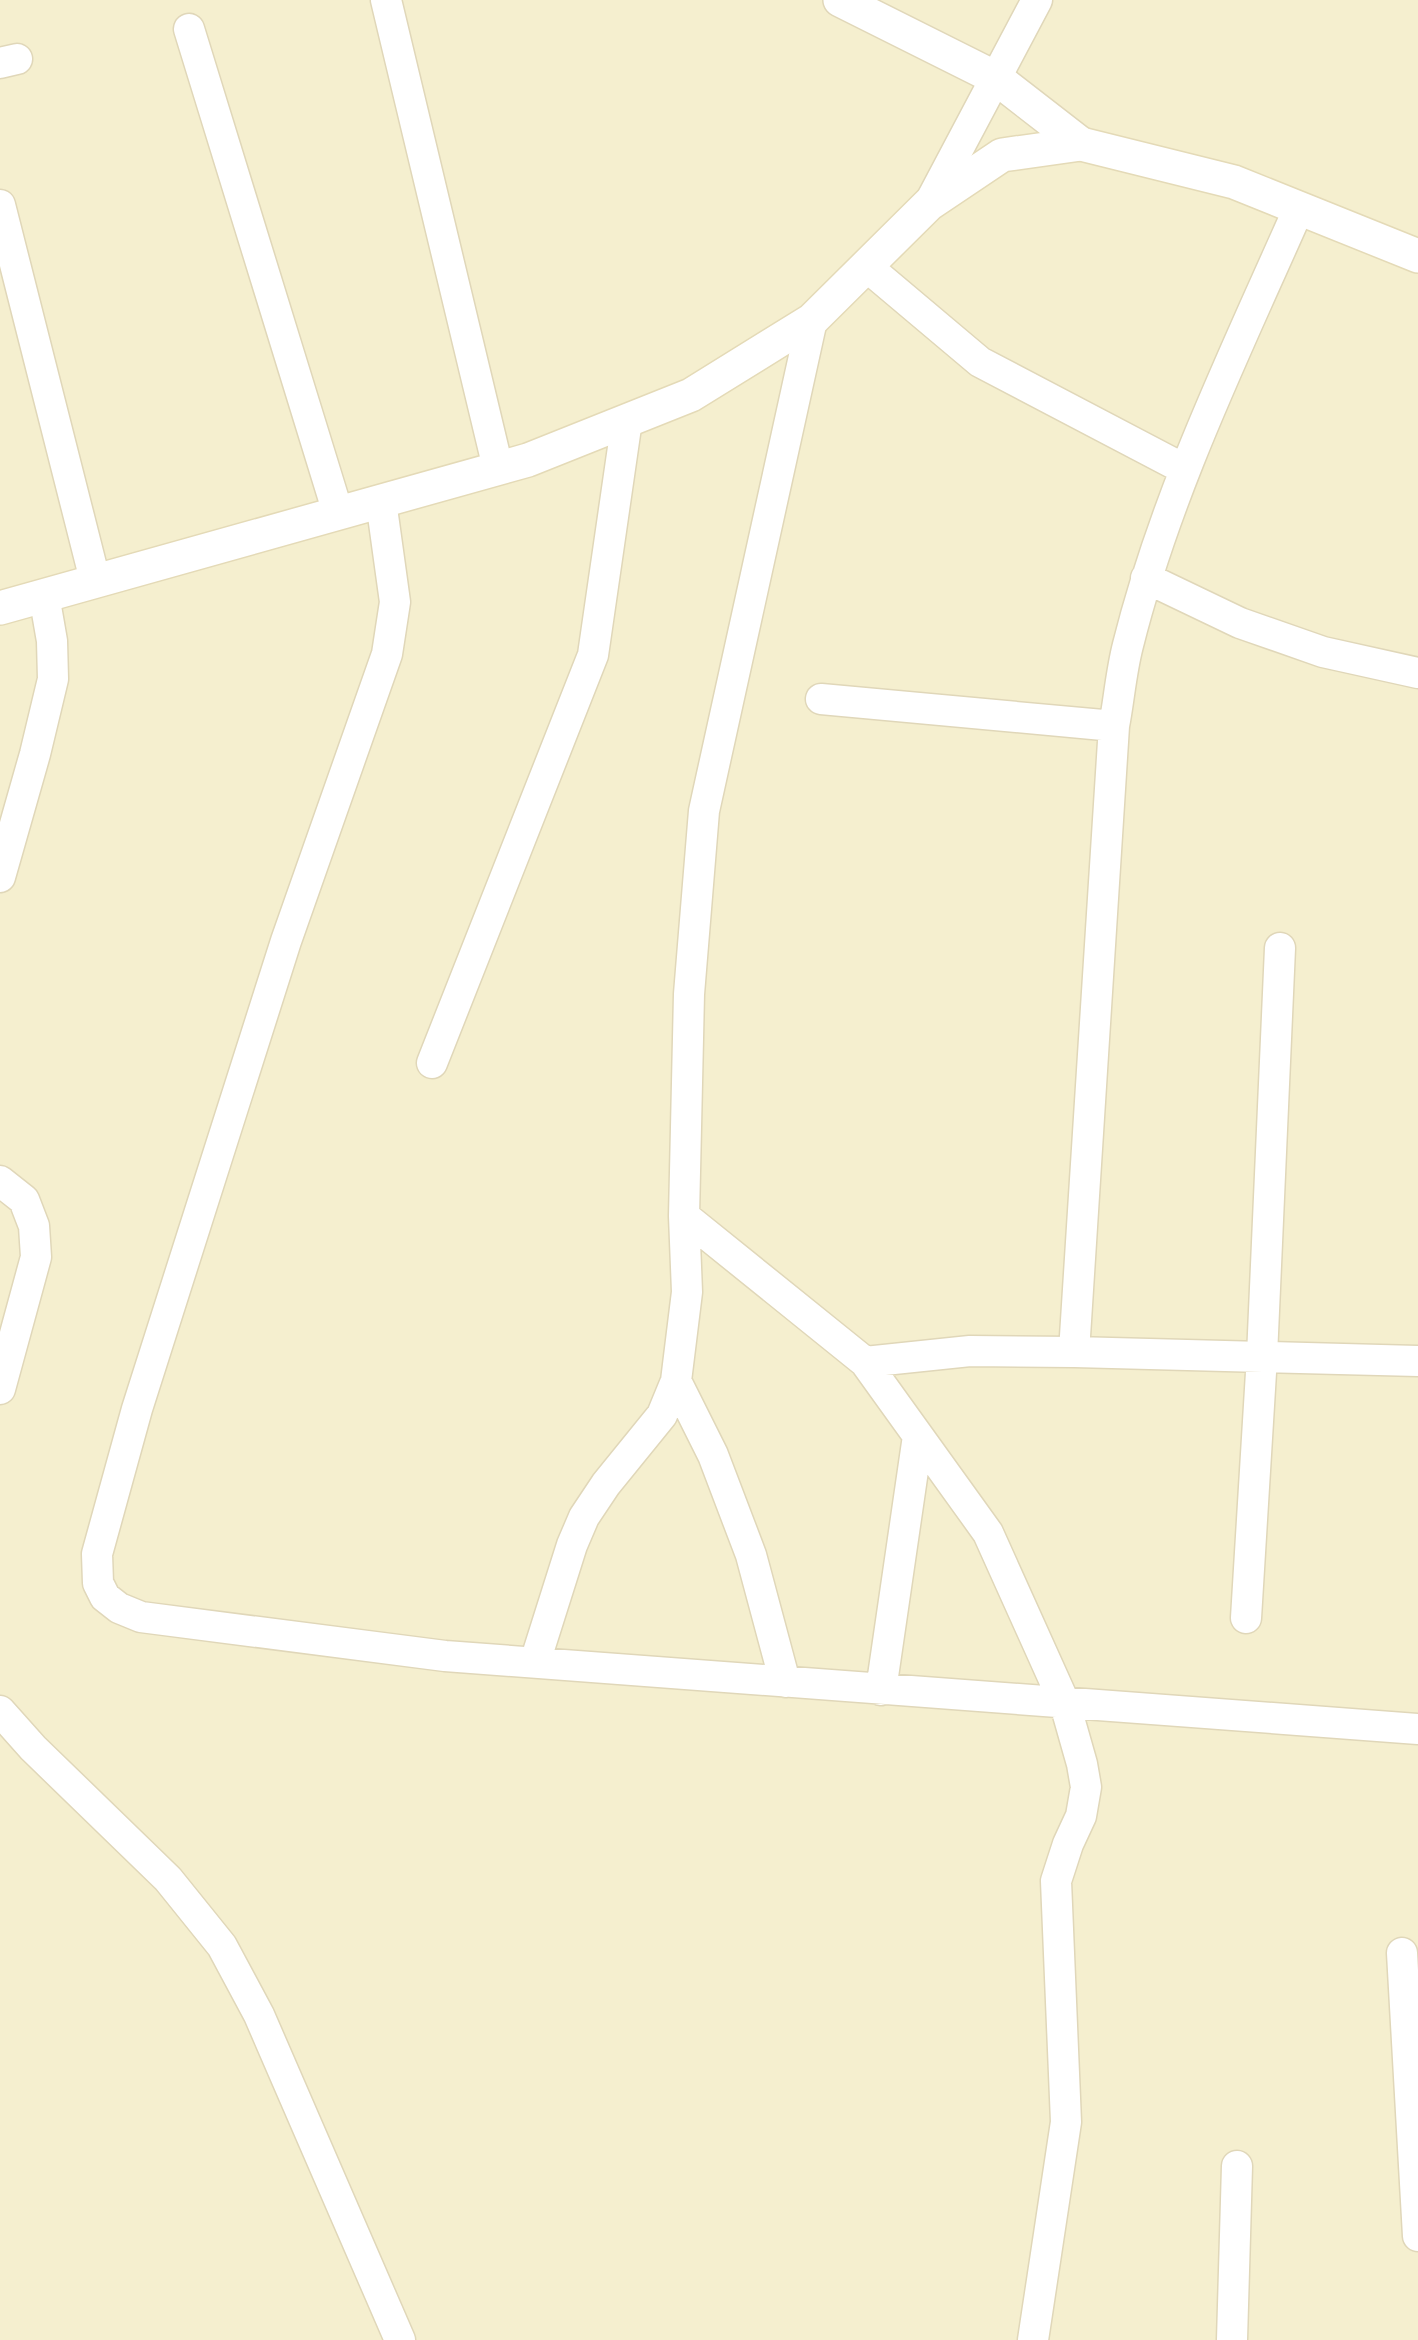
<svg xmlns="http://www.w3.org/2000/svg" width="1418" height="2340" font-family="Lato,sans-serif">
	<rect width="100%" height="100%" fill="#fdfbe1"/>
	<!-- residential -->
	<path fill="#f5efcf" d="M 0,0 L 1418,0 L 1418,2340 L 0,2340 Z"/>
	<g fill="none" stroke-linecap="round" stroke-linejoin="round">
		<defs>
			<path id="minor" d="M 386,0 L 498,468
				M 189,29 L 338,513
				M 0,63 L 17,59
				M 929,204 L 1037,0
				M 0,205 L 95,580
				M 866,266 L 980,362 L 1184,469
				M 381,501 L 395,602 L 387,654 L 286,941 L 137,1409 L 97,1554 L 98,1583 L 105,1597 L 119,1608 L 141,1617 L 445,1656 L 1418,1729
				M 1146,578 L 1240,623 L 1323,652 L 1418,673
				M 821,699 L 1114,726
				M 0,877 L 35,754 L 53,679 L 52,641 L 44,595
				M 432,1063 L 593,655 L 627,420
				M 0,1181 L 24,1200 L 34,1226 L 36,1257 L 0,1389
				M 684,1216 L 865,1362 L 988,1533 L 1065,1704 L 1082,1764 L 1086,1787 L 1081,1816 L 1068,1844 L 1056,1881 L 1066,2122 L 1033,2340
				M 1074,1352 L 1114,726 C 1119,700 1121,672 1128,645 C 1166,493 1236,351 1299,208
				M 865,1362 L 970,1351 L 1074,1352 L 1418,1361
				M 676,1381 L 713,1455 L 751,1555 L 785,1682
				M 1246,1618 L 1262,1356 L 1280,948
				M 535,1662 L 572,1545 L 584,1517 L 606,1484 L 662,1415 L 676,1381 L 687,1292 L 684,1216 L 689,994 L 704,811 L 812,320
				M 881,1690 L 918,1436
				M 0,1711 L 33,1748 L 168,1879 L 222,1946 L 259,2015 L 400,2340
				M 1402,1953 L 1418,2236
				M 1232,2340 L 1237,2166"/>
			<path id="tertiary" d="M 840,0 L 996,78 L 1081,144"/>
			<path id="secondary" d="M 0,608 L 528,460 L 691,395 L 812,320 L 929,204 L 1002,155 L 1081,144 L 1234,182 L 1418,256"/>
		</defs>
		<!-- minor casing -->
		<use href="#minor" stroke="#e0d7b9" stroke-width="33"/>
		<!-- tertiary casing -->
		<use href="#tertiary" stroke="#e0d7b9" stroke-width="36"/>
		<!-- secondary casing -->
		<use href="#secondary" stroke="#e4dab7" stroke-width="36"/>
		<!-- minor -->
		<use href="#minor" stroke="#fff" stroke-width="30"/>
		<!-- tertiary -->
		<use href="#tertiary" stroke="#fff" stroke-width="33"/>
		<!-- secondary -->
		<use href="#secondary" stroke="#fff" stroke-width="33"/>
	</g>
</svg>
